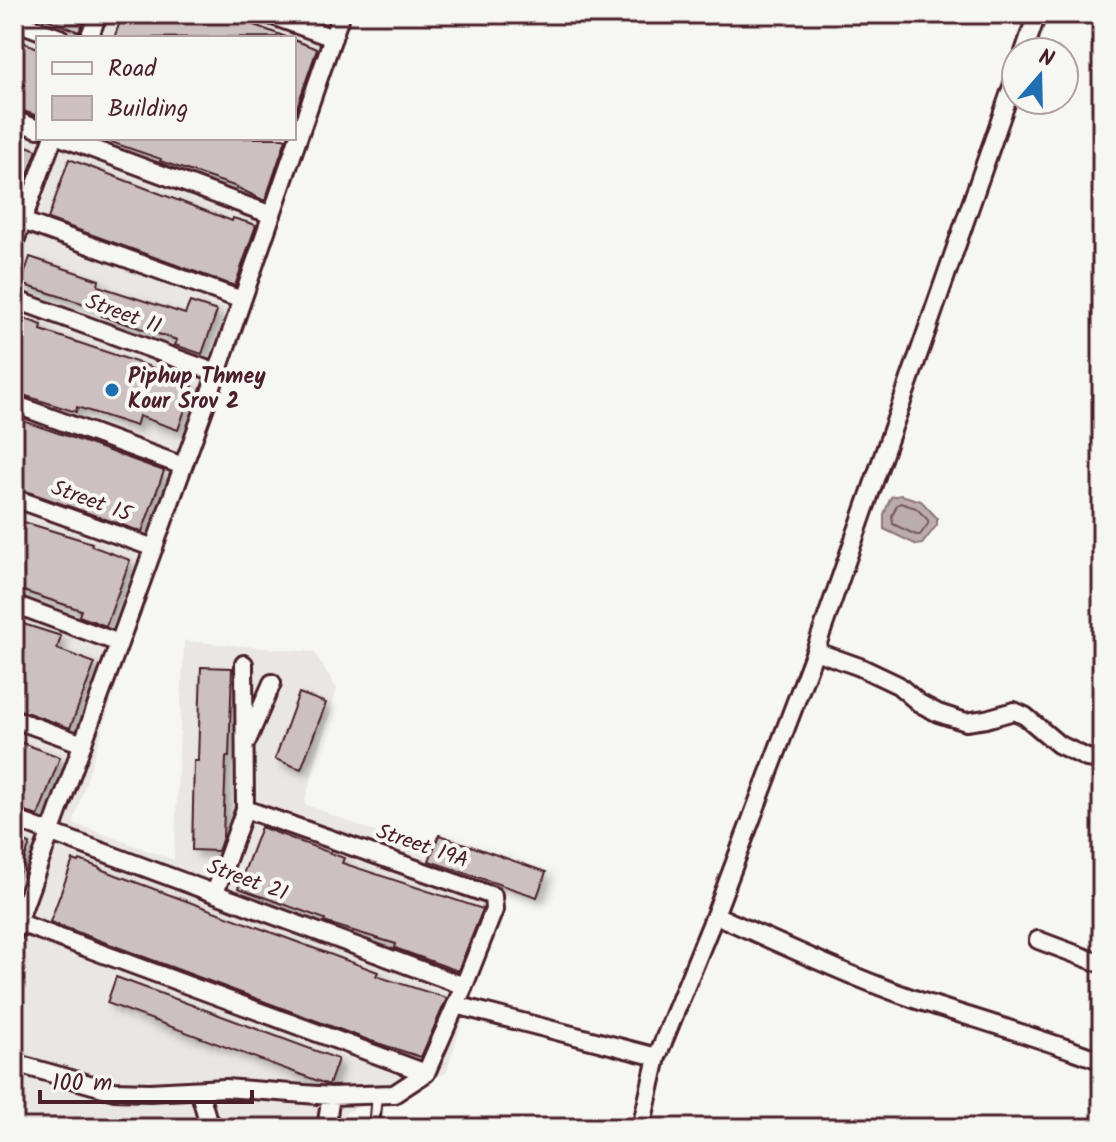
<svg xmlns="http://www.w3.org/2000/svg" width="1116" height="1142" font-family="Kalam,sans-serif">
	<defs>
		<filter id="shadow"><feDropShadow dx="6" dy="6" stdDeviation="4" flood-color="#0004"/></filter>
	</defs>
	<rect width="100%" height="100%" fill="#f6f6f2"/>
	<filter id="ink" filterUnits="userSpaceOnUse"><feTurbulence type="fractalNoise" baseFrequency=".0125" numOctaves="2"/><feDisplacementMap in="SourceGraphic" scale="16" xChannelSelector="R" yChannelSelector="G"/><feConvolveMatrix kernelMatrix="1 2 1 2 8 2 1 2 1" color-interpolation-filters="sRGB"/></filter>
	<g filter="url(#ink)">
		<!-- built -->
		<path fill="#e9e6e3" d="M 14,14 L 328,14 L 294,121 L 294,38 L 38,38 L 38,138 L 289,138 L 73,823 L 174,860 L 184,641 L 314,652 L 337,689 L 304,804 L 507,884 L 446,1073 L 346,1112 L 341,1128 L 14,1128 Z"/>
		<!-- water -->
		<path fill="#bbadae" stroke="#8e747a" stroke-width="2" d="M 901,495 L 921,501 L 937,518 L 937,525 L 922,544 L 917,545 L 884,529 L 884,514 L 891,497 Z"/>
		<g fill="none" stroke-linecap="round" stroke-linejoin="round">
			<!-- shore -->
			<path stroke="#77585f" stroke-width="2" d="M 900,503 L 916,508 L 928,520 L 928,524 L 920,535 L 916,535 L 893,524 L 892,516 L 897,505 Z"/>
		</g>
		<!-- building -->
		<path fill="#ccc1c0" stroke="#4a1f2b" stroke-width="2" filter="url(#shadow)" d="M 34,14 L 86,14 L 79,32 Z
			M 123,14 L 225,14 L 286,37 L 114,38 Z
			M 14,39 L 38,48 L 38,116 L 14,108 Z
			M 294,40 L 317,49 L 295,113 L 294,113 Z
			M 105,138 L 283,138 L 286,139 L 265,201 L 234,186 L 160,161 L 161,159 L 105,140 Z
			M 14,141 L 37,150 L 16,207 L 14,206 Z
			M 69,159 L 232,221 L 233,218 L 256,225 L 235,286 L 48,219 Z
			M 30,257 L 99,280 L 98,286 L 185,314 L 190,302 L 217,311 L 202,354 L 175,345 L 177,340 L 102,316 L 104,310 L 21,284 Z
			M 14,315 L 42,325 L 41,330 L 157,369 L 155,373 L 193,386 L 178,430 L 139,416 L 136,426 L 77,407 L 76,412 L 23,395 L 14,390 Z
			M 14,418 L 67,436 L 164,471 L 142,532 L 14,487 Z
			M 14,519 L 92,543 L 91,546 L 130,560 L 106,626 L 79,616 L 81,610 L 14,588 Z
			M 14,621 L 61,636 L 57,649 L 95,663 L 70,728 L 14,708 Z
			M 201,667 L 232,668 L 229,757 L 226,757 L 223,837 L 218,851 L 192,850 L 194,761 L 198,761 Z
			M 299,693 L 326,703 L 301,769 L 275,759 Z
			M 14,740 L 60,757 L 38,816 L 14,808 Z
			M 261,827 L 344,858 L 342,863 L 483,909 L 458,971 L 395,948 L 396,944 L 324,922 L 325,919 L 238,888 Z
			M 439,835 L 546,872 L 537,897 L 429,861 Z
			M 14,838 L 30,844 L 15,884 L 14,884 Z
			M 73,860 L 79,862 L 80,860 L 100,868 L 100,869 L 378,972 L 376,976 L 447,998 L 421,1057 L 371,1041 L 50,922 Z
			M 116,977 L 338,1059 L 329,1085 L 107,1003 Z"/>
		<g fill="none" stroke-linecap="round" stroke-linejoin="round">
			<defs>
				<path id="service" d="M 374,1128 L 377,1095"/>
				<path id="minor" d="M 267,14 L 333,38
					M 14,21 L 60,38
					M 89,38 L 98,14
					M 1024,52 L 1037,14
					M 14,120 L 38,129
					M 63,138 L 272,215
					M 14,218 L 242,300
					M 14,244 L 53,138
					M 14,299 L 217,373
					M 14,404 L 183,466
					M 14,498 L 154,548
					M 14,604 L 119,643
					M 815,651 L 860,667 L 898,685 L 919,703 L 938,713 L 966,722 L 986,719 L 1014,711 L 1025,716 L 1058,744 L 1087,758 L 1102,760
					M 14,719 L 83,744
					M 247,741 L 272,683
					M 14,819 L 464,986
					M 215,893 L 245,809 L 244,664
					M 715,915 C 782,944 848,976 917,1000 C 979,1020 1041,1038 1102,1061
					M 14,921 L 426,1073
					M 14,933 L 217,373 L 341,14
					M 1038,940 L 1102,964
					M 456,1005 L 657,1057
					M 14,1063 L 114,1091 L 150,1092 L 225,1088 L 331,1096 L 394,1094 L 426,1073 L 464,986 L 494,910 L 493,896 L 245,809
					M 199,1090 L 208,1121 L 216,1128
					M 326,1128 L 331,1096
					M 641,1128 L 657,1057 L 715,915 L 815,651 L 1016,75"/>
			</defs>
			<!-- service casing -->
			<use href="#service" stroke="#4a1f2b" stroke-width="14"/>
			<!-- minor casing -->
			<use href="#minor" stroke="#4a1f2b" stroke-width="22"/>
			<!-- service -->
			<use href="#service" stroke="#f6f6f2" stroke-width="8"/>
			<!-- minor -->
			<use href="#minor" stroke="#f6f6f2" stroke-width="16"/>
		</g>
	</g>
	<!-- markers -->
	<circle fill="#1f6fb2" stroke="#f6f6f2" stroke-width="3" cx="112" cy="390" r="8"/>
	<g text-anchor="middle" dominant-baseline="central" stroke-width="8" stroke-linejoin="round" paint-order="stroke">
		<!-- street labels -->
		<g font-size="22" fill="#4a1f2b" stroke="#f6f6f2">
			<text transform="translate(123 315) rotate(20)">Street 11</text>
			<text transform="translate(91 502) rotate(20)">Street 15</text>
			<text transform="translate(422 847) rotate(19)">Street 19A</text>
			<text transform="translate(247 881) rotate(20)">Street 21</text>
		</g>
		<!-- poi labels -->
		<g font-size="22" font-weight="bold" fill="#4a1f2b" stroke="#f6f6f2" text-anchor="start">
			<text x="128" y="377">Piphup Thmey<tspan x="128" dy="25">Kour Srov 2</tspan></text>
		</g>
	</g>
	<!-- margin -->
	<rect width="1116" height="1142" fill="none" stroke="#f6f6f2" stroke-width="48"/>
	<rect x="24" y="24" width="1068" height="1094" fill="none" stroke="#4a1f2b" stroke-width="3" filter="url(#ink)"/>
	<!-- legend -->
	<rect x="36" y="36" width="260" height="104" fill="#f6f6f2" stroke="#b1a0a2" stroke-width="2"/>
	<rect x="52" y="62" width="40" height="12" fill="#f6f6f2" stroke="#b1a0a2" stroke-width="2"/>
	<text x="108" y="76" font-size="24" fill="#4a1f2b">Road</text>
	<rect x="52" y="96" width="40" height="24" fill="#ccc1c0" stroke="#b1a0a2" stroke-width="2"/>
	<text x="108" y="116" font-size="24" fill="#4a1f2b">Building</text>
	<!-- north arrow -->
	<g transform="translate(1040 76) rotate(20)"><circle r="38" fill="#f6f6f2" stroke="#b1a0a2" stroke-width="2"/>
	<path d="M0-6L14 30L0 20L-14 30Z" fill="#1f6fb2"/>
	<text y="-12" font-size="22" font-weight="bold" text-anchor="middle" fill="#4a1f2b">N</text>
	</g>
	<!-- scale -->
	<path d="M40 1090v12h212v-12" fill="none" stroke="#4a1f2b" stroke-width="4"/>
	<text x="52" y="1090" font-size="24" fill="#4a1f2b" stroke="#f6f6f2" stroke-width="6" paint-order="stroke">100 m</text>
</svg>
